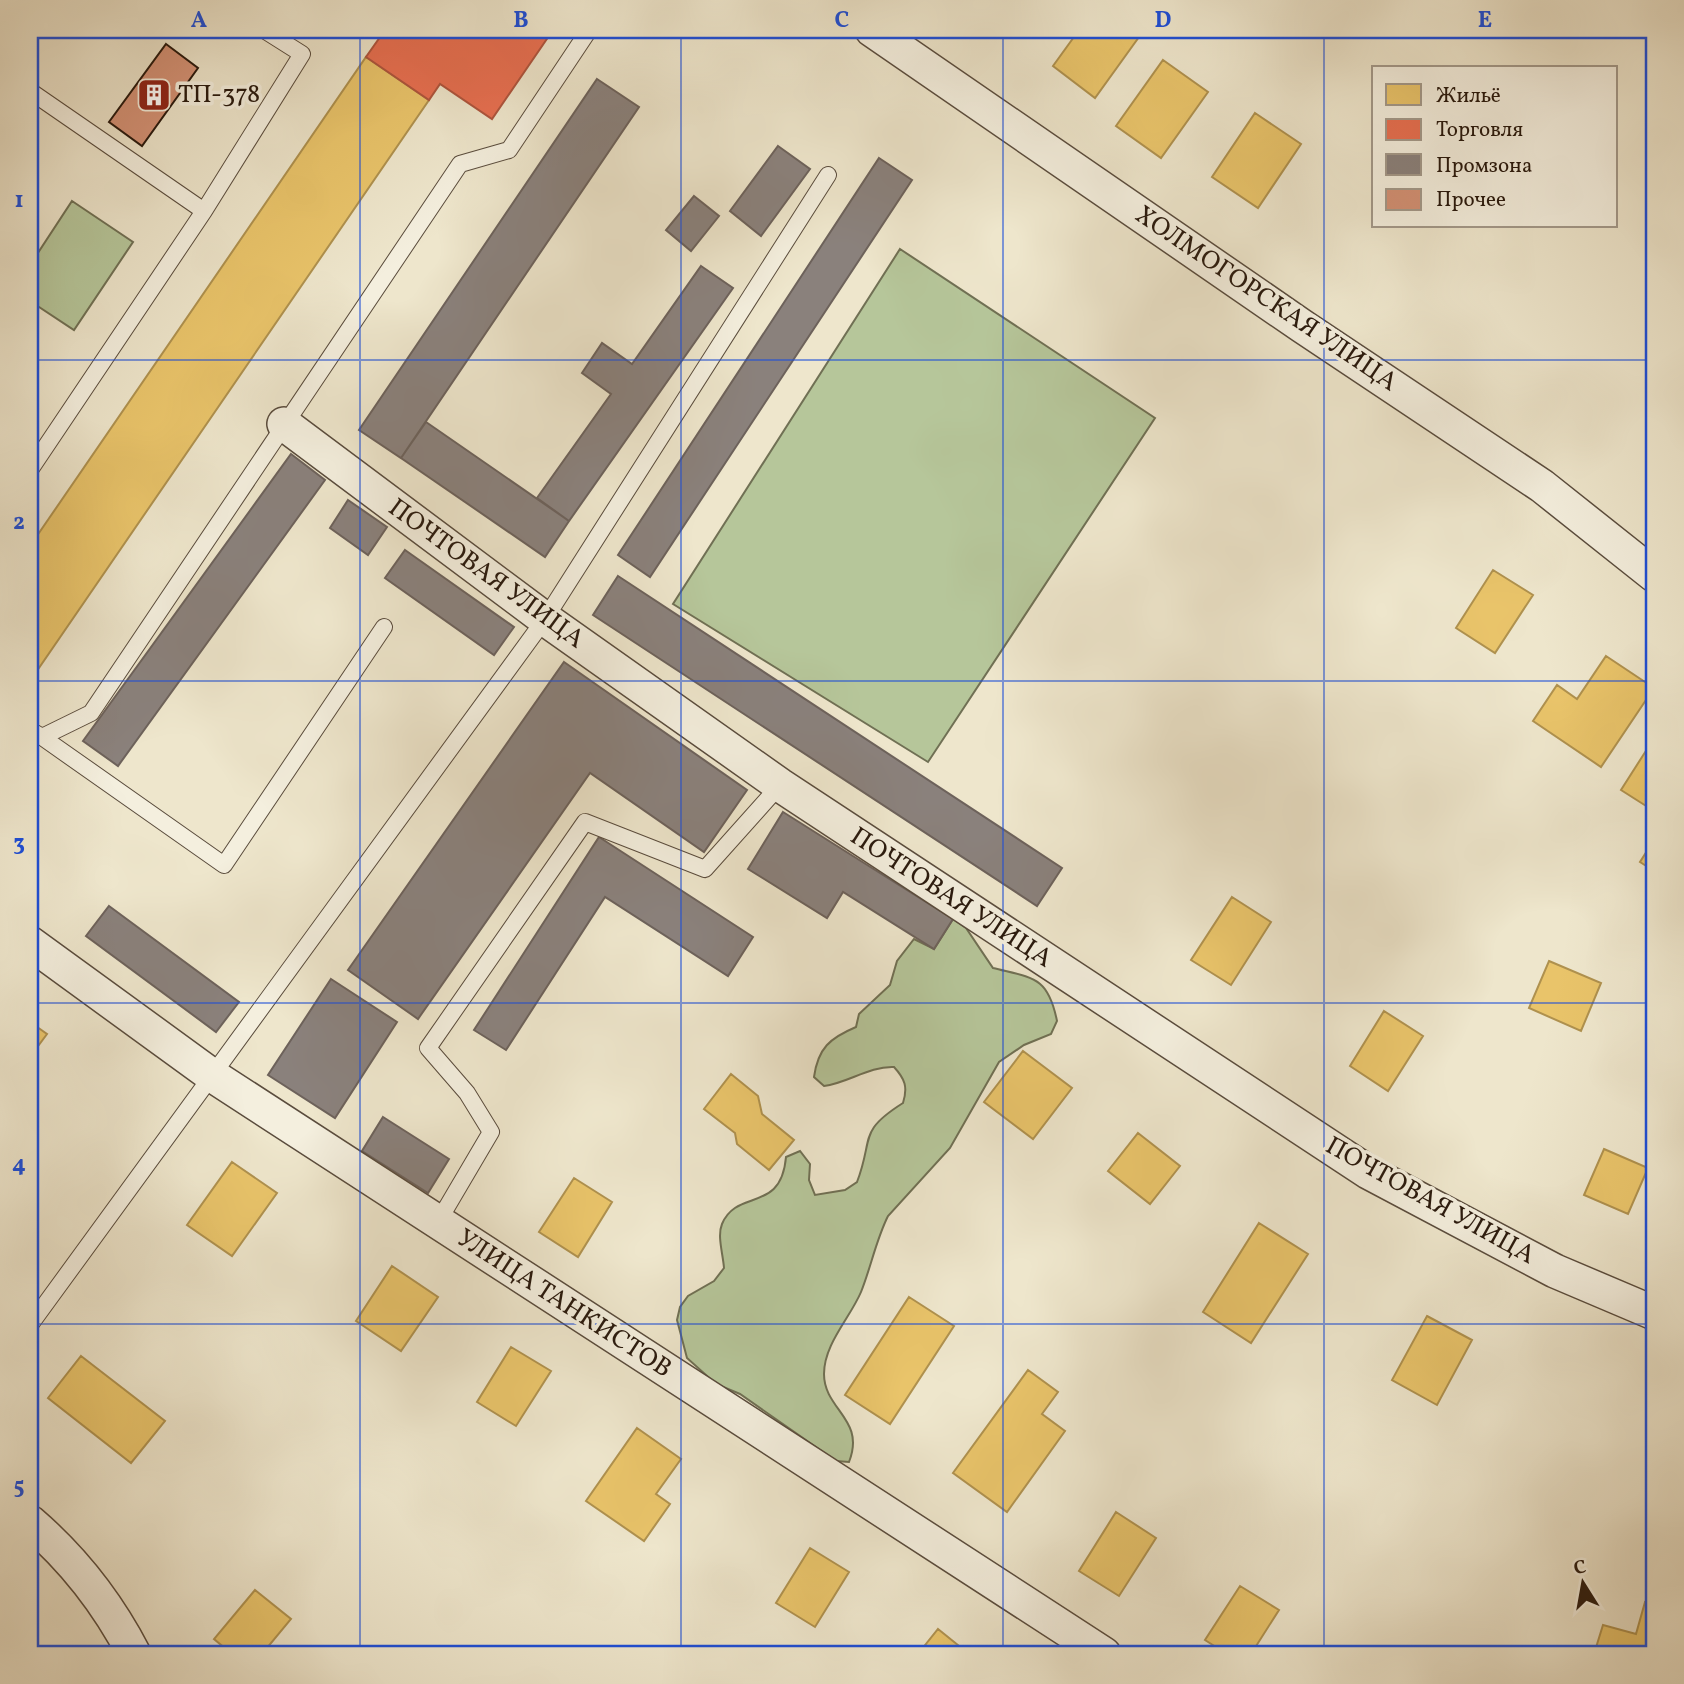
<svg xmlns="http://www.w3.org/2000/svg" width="1684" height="1684" font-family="Vollkorn,serif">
	<rect width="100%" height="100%" fill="#eee6cc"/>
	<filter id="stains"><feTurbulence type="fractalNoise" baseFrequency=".00286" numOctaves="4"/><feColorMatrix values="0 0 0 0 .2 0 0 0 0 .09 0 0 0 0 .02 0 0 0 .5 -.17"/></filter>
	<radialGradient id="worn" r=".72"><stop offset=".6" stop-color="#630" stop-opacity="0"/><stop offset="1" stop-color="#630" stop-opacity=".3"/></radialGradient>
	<!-- green -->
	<path fill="#b6c69a" stroke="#707054" stroke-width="2" d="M 72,201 L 133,242 L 74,330 L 30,301 L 30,265 Z
		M 900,249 L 1155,418 L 928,762 L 673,604 Z
		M 953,919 L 966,928 L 993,968 C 1033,978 1048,976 1057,1021 L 1051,1034 L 1024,1045 L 999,1062 L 950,1148 L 888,1216 C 876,1240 871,1267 861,1292 C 850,1318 824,1344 824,1374 C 824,1410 866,1419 849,1462 L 836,1461 L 740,1394 L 716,1384 L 687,1358 L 677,1320 L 680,1307 L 688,1296 L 714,1281 L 724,1268 C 723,1254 717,1236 722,1224 C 737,1188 781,1214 786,1157 L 800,1151 L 810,1164 L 809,1180 L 815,1195 L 845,1190 L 857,1182 C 874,1138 857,1132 903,1103 C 908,1087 905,1079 894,1067 C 869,1066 848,1083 824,1086 L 814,1077 C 818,1048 830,1038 856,1027 L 859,1014 L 890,985 L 897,961 L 914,939 L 934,949 Z"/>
	<!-- homes -->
	<path fill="#e9c46a" stroke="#af914e" stroke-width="2" d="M 1079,30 L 1144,30 L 1095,98 L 1053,66 Z
		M 366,57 L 429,100 L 30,681 L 30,546 Z
		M 1163,60 L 1208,92 L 1161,158 L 1116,126 Z
		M 1255,113 L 1301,144 L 1258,208 L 1212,177 Z
		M 1493,570 L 1533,595 L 1495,653 L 1456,628 Z
		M 1606,656 L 1654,688 L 1601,767 L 1533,721 L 1557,685 L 1577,699 Z
		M 1649,746 L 1654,749 L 1654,811 L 1621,790 Z
		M 1654,840 L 1654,871 L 1640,862 Z
		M 1232,897 L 1271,922 L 1231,985 L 1191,960 Z
		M 1549,961 L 1601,983 L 1581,1031 L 1529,1008 Z
		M 1384,1011 L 1423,1036 L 1388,1091 L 1350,1066 Z
		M 30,1022 L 47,1034 L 30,1057 Z
		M 1023,1051 L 1072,1088 L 1033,1139 L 984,1102 Z
		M 731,1074 L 758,1096 L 762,1114 L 794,1140 L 769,1170 L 737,1144 L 735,1133 L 704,1109 Z
		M 1138,1133 L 1180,1166 L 1150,1204 L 1108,1171 Z
		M 1604,1149 L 1648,1168 L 1628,1214 L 1584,1195 Z
		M 232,1162 L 277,1193 L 232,1256 L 187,1225 Z
		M 574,1178 L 612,1202 L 578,1257 L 539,1232 Z
		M 1259,1223 L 1308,1254 L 1251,1343 L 1203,1312 Z
		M 392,1266 L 438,1297 L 401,1351 L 356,1321 Z
		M 909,1297 L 954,1326 L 890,1424 L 845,1395 Z
		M 1427,1316 L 1472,1340 L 1437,1405 L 1392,1380 Z
		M 511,1347 L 551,1371 L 516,1426 L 477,1402 Z
		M 81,1356 L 165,1421 L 131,1463 L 48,1398 Z
		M 1028,1370 L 1058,1392 L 1042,1414 L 1065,1431 L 1007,1512 L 953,1473 Z
		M 637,1428 L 681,1459 L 656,1494 L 670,1504 L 644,1541 L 586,1501 Z
		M 1116,1512 L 1156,1538 L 1119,1596 L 1079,1571 Z
		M 810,1548 L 849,1572 L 815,1627 L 776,1603 Z
		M 1240,1586 L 1279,1610 L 1251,1654 L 1227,1654 L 1205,1640 Z
		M 255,1590 L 291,1619 L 262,1654 L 232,1654 L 214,1639 Z
		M 1645,1602 L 1654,1605 L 1654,1654 L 1594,1654 L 1603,1625 L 1636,1634 Z
		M 938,1629 L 969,1654 L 918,1654 Z"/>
	<!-- shops -->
	<path fill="#e76f51" stroke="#ae553d" stroke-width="2" d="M 385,30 L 553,30 L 492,119 L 440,84 L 429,100 L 366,57 Z"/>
	<!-- industry -->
	<path fill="#8a817c" stroke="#6d625b" stroke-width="2" d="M 597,79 L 639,107 L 401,458 L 359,430 Z
		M 778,146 L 810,169 L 761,236 L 730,211 Z
		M 879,158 L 912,180 L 650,577 L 618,555 Z
		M 694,196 L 719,216 L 691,251 L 666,230 Z
		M 701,266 L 733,288 L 569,521 L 537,498 L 611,394 L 582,373 L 602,343 L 632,364 Z
		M 426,422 L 569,521 L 545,557 L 401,458 Z
		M 291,454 L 325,480 L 118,766 L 83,741 Z
		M 348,500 L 387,527 L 368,555 L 330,528 Z
		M 405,550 L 514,627 L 494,655 L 385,578 Z
		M 618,576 L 1062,868 L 1037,906 L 593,615 Z
		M 564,662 L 747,790 L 704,852 L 590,773 L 418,1019 L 348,970 Z
		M 783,812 L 953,919 L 934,949 L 843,892 L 827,918 L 748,869 Z
		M 599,837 L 753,937 L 728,976 L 605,897 L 506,1050 L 474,1030 Z
		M 109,906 L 239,1002 L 216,1032 L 86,936 Z
		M 331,979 L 397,1022 L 335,1118 L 268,1075 Z
		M 383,1117 L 449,1159 L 428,1193 L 362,1151 Z"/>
	<!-- building -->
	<path fill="#d39175" stroke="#29190d" stroke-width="2" d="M 166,44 L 198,68 L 142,146 L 109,122 Z"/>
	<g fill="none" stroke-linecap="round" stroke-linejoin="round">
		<defs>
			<path id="lane" d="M 30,91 L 204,211
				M 30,470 L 204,211 L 302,54 L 264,30
				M 30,730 L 42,737 L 91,713 L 460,164 L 509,150 L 589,30
				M 42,737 L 224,865 L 384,627
				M 438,1222 L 491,1132 L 467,1093 L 428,1048 L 585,822 L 705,869 L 780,785
				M 30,1325 L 545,619 L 828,175"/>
			<path id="street" d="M 872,30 L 1302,326 L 1542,486 L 1654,575
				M 284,424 L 545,619 L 780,785 L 1368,1172 L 1555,1271 L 1654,1313
				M 30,943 L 210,1074 L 1104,1654
				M 30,1522 C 72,1558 108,1604 134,1654"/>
		</defs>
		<!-- lane casing -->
		<use href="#lane" stroke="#5a4c3d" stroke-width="18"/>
		<!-- street casing -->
		<use href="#street" stroke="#5a4c3d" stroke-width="36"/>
		<!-- lane -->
		<use href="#lane" stroke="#f4efde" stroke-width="16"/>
		<!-- street -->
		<use href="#street" stroke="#f4efde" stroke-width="33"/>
	</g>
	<!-- grid -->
	<path fill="none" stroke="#1d4ed8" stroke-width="2" stroke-opacity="0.55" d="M 360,30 L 360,1654M 681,30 L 681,1654M 1003,30 L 1003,1654M 1324,30 L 1324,1654M 30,360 L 1654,360M 30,681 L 1654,681M 30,1003 L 1654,1003M 30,1324 L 1654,1324"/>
	<!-- icons -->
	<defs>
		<symbol id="building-square" viewBox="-11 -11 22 22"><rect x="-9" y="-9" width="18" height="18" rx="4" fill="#8f2418" stroke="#f4efde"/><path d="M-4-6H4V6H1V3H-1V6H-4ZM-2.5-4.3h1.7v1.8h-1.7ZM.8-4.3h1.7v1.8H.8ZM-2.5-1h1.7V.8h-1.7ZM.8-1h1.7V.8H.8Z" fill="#fff"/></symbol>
	</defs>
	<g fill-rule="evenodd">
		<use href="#building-square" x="135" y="76" width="38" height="38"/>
	</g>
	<g text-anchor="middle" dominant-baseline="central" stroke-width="7" stroke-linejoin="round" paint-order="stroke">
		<!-- poi labels -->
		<g font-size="26" fill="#29190d" stroke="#f4efde" text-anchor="start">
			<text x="178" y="95">ТП-378</text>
		</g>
		<!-- street labels -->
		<g font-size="26" fill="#29190d" stroke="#f4efde">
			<text transform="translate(1266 299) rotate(34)">ХОЛМОГОРСКАЯ УЛИЦА</text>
			<text transform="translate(486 574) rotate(36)">ПОЧТОВАЯ УЛИЦА</text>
			<text transform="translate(951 898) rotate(33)">ПОЧТОВАЯ УЛИЦА</text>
			<text transform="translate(1430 1201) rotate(29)">ПОЧТОВАЯ УЛИЦА</text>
			<text transform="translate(564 1304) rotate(33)">УЛИЦА ТАНКИСТОВ</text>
		</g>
	</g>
	<!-- margin -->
	<rect width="1684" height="1684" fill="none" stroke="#eee6cc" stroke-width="77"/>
	<!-- legend -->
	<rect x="1372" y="66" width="245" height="161" fill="#f4efde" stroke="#a3998a" stroke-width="2"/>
	<rect x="1386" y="84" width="35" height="21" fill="#e9c46a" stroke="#a3998a" stroke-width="2"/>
	<text x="1436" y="102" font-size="21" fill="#29190d">Жильё</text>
	<rect x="1386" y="119" width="35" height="21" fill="#e76f51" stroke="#a3998a" stroke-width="2"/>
	<text x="1436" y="136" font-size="21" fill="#29190d">Торговля</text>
	<rect x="1386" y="154" width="35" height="21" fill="#8a817c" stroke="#a3998a" stroke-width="2"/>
	<text x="1436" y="172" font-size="21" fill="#29190d">Промзона</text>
	<rect x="1386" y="189" width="35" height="21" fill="#d39175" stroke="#a3998a" stroke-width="2"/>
	<text x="1436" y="206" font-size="21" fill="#29190d">Прочее</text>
	<!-- north arrow -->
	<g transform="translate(1583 1583) rotate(349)" stroke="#f4efde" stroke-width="5" paint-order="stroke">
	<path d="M0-5L12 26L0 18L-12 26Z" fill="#29190d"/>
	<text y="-10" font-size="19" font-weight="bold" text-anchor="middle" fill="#29190d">С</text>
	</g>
	<rect x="38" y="38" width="1608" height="1608" fill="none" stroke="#1d4ed8" stroke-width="2.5"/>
	<g font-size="23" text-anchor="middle" font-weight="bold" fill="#1d4ed8">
		<text x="199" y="27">A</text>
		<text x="521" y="27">B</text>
		<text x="842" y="27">C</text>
		<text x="1163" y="27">D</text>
		<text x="1485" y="27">E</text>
		<text x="19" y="207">1</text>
		<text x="19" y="529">2</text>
		<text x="19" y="850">3</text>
		<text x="19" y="1171">4</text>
		<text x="19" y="1493">5</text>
	</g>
	<rect width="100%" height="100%" filter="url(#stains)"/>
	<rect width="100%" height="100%" fill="url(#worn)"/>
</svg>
